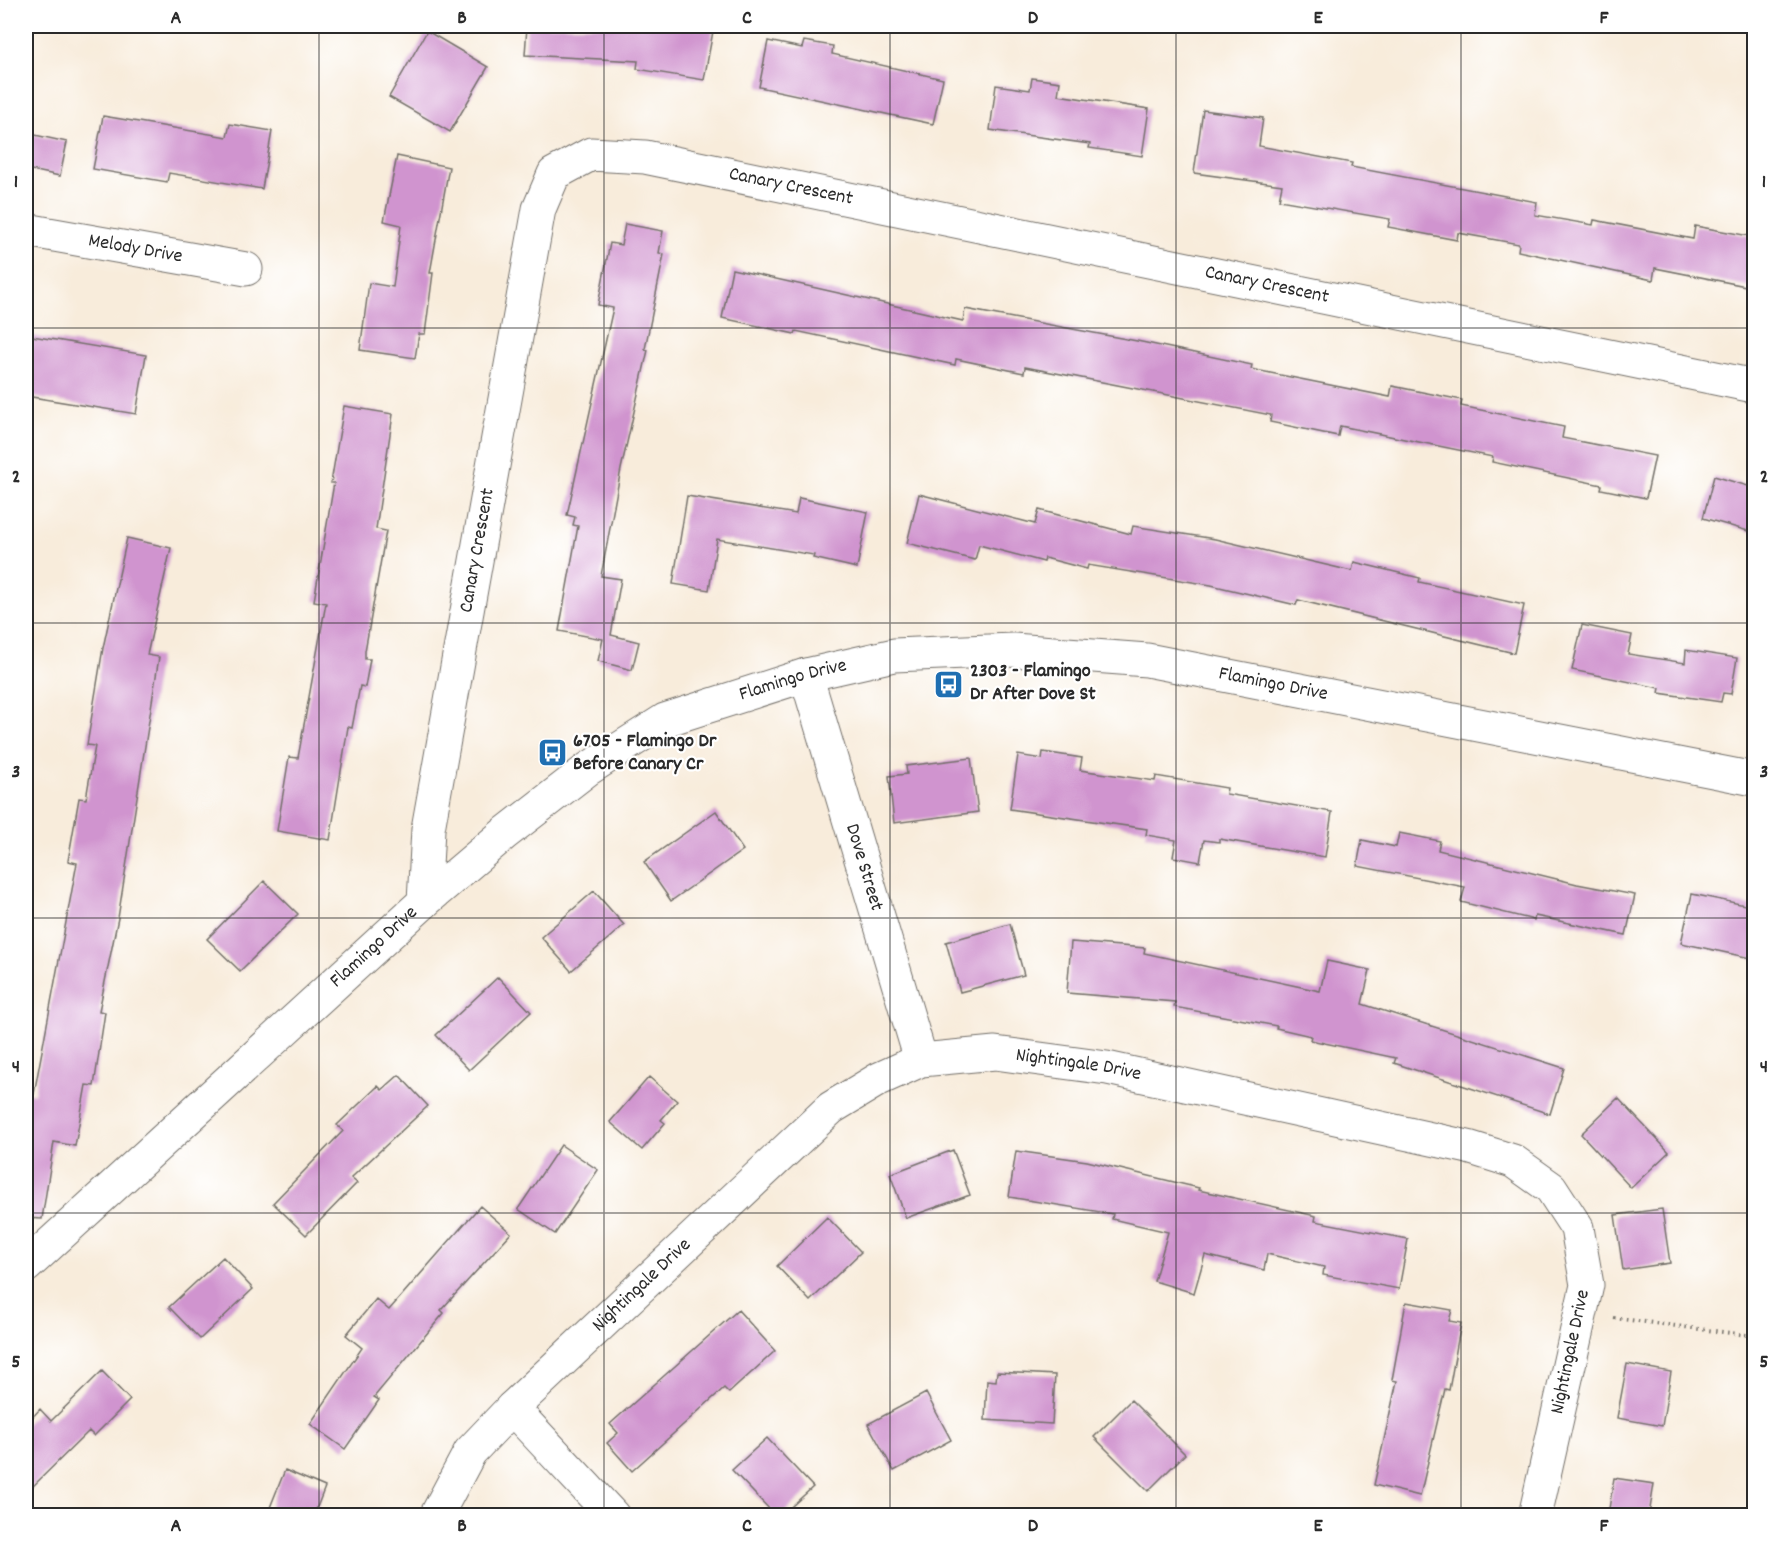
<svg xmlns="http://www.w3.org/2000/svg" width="1780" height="1541" font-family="Dekko,sans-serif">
	<rect width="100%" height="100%" fill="#fff"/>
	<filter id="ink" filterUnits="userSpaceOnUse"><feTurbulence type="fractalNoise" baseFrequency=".0167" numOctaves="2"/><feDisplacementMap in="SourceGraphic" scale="12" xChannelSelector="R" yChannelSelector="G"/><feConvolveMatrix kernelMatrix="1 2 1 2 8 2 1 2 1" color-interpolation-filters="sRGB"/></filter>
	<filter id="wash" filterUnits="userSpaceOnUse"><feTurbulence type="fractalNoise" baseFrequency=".008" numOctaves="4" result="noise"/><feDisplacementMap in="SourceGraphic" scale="24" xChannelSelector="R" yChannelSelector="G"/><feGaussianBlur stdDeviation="1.35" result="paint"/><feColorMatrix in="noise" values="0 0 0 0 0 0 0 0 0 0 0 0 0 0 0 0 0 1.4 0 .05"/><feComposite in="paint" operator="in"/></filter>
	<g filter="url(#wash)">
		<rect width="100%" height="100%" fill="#f8ecdb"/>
		<g id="blocks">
			<!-- building -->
			<path fill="#d094cf" d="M 527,26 L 714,26 L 704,80 L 637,69 L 638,61 L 525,55 Z
				M 427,31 L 488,67 L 450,132 L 389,97 Z
				M 768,41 L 802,48 L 804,41 L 833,46 L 832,54 L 943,79 L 933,124 L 759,87 Z
				M 1032,78 L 1060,82 L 1058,95 L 1149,109 L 1142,156 L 1089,148 L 1090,144 L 990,130 L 996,85 L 1030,90 Z
				M 1203,110 L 1263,118 L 1259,146 L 1352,163 L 1351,167 L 1537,202 L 1535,215 L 1593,225 L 1594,220 L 1693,239 L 1695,226 L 1755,237 L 1755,270 L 1751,287 L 1655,268 L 1653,280 L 1518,251 L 1519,244 L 1458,233 L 1457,240 L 1388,227 L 1390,219 L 1279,200 L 1282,185 L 1194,173 Z
				M 103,116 L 227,137 L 230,124 L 272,131 L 262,189 L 169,173 L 167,182 L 93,169 Z
				M 26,133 L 67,142 L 60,176 L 26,169 Z
				M 397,156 L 449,167 L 430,273 L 433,273 L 425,334 L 419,334 L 415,358 L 360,350 L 369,283 L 393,287 L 401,225 L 384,221 Z
				M 625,224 L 663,231 L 659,253 L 664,254 L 645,349 L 648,350 L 621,469 L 601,576 L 621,579 L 611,635 L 639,642 L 632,670 L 598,661 L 603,639 L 559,631 L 578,526 L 573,525 L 575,517 L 567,515 L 613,308 L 598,305 L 610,243 L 621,245 Z
				M 732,269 L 963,321 L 965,309 L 1137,341 L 1252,365 L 1251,369 L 1390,397 L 1392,386 L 1462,400 L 1461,406 L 1564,427 L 1562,438 L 1655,456 L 1646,498 L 1601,489 L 1602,485 L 1492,462 L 1493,457 L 1340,426 L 1338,436 L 1270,422 L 1271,415 L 1025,367 L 1024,373 L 956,359 L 955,365 L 796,331 L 795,334 L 722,318 Z
				M 26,335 L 146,355 L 136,414 L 26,396 Z
				M 344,406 L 393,414 L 376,529 L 386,531 L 365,651 L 365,659 L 370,659 L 365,687 L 360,686 L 352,728 L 348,727 L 330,840 L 277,831 L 289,757 L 298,758 L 326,603 L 314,601 L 334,483 L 331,483 Z
				M 1714,476 L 1755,488 L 1755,533 L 1703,518 Z
				M 919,494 L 1035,524 L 1039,510 L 1131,534 L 1133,526 L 1215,539 L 1352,571 L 1354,562 L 1420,578 L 1419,582 L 1524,605 L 1514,653 L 1298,600 L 1296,605 L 1211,585 L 1088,565 L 1087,569 L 1045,558 L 1044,562 L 979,545 L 975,560 L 907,543 Z
				M 687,496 L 796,514 L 799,498 L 868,512 L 857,568 L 813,558 L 814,555 L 717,539 L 709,590 L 673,584 Z
				M 127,538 L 171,548 L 147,655 L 159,657 L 118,918 L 99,1011 L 105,1012 L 94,1086 L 86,1085 L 75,1146 L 54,1142 L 42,1219 L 26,1218 L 26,1092 L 34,1094 L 77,863 L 68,861 L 79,798 L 86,799 L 95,746 L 87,745 L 103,648 Z
				M 1582,625 L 1632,635 L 1628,654 L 1685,663 L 1686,650 L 1737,658 L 1731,694 L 1723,693 L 1721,702 L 1659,693 L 1660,688 L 1572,670 Z
				M 1043,752 L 1082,758 L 1080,770 L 1155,781 L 1156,776 L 1227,788 L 1226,794 L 1332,812 L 1325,857 L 1219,839 L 1219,842 L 1204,840 L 1200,862 L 1173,857 L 1176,840 L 1146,835 L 1147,829 L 1010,809 L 1018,755 L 1042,759 Z
				M 971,758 L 978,812 L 894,823 L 889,776 L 907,774 L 906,766 Z
				M 716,811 L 743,850 L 671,901 L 644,862 Z
				M 1399,833 L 1440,841 L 1438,850 L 1577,884 L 1635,895 L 1626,935 L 1535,916 L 1534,920 L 1461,902 L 1465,887 L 1357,866 L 1362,840 L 1396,847 Z
				M 264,881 L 298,914 L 240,971 L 207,939 Z
				M 594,891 L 624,925 L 571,971 L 541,937 Z
				M 1692,894 L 1755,907 L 1755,959 L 1681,943 Z
				M 1010,924 L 1024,975 L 960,992 L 946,942 Z
				M 1071,942 L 1145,948 L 1144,953 L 1320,991 L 1327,961 L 1370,970 L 1362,1004 L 1564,1068 L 1550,1114 L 1394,1063 L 1396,1058 L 1310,1040 L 1311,1036 L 1276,1028 L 1277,1026 L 1174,1007 L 1175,1002 L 1067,993 Z
				M 498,977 L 531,1012 L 469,1070 L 436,1035 Z
				M 399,1075 L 428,1106 L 351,1178 L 357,1183 L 306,1235 L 273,1203 L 343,1131 L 337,1125 L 378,1086 L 382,1090 Z
				M 649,1077 L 677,1101 L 661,1120 L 665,1123 L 642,1150 L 610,1122 Z
				M 1618,1098 L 1669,1152 L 1631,1188 L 1581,1134 Z
				M 561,1145 L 598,1170 L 555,1234 L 518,1209 Z
				M 953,1150 L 970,1195 L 906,1218 L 890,1174 Z
				M 1016,1151 L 1087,1161 L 1199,1188 L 1198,1190 L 1316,1216 L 1315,1221 L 1408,1239 L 1399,1289 L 1323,1275 L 1324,1267 L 1267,1254 L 1264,1270 L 1205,1255 L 1194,1293 L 1154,1281 L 1168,1232 L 1112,1219 L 1113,1214 L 1009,1197 Z
				M 480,1206 L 511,1233 L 441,1310 L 444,1313 L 374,1397 L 379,1400 L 345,1449 L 310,1424 L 362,1348 L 346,1335 L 376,1299 L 389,1310 Z
				M 1662,1209 L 1670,1263 L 1623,1270 L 1615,1215 Z
				M 827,1217 L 861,1252 L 810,1301 L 777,1266 Z
				M 223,1257 L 253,1289 L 200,1339 L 169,1307 Z
				M 1406,1302 L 1452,1310 L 1449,1321 L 1461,1323 L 1449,1390 L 1445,1389 L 1420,1496 L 1374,1485 L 1397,1381 L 1392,1380 Z
				M 738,1310 L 775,1351 L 729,1393 L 724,1388 L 632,1471 L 607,1443 L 618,1433 L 610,1424 Z
				M 1627,1364 L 1671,1372 L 1662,1426 L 1617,1418 Z
				M 102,1371 L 130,1400 L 94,1436 L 89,1431 L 26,1493 L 26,1424 L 40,1409 L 51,1421 Z
				M 997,1372 L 1055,1375 L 1052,1424 L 985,1420 L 987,1380 L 996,1381 Z
				M 926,1393 L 951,1440 L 894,1471 L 868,1424 Z
				M 1131,1400 L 1185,1454 L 1148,1491 L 1094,1437 Z
				M 767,1438 L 813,1487 L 782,1515 L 775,1515 L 732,1470 Z
				M 285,1470 L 325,1487 L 314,1515 L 267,1515 Z
				M 1614,1478 L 1654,1484 L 1649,1515 L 1608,1515 Z"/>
		</g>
	</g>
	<g filter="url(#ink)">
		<use href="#blocks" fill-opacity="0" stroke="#736f69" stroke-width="1.5"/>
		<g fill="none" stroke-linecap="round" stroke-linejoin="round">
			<defs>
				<g id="minor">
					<path id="s1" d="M 26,230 L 246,269"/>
					<path id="s2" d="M 806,675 L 921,1060"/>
					<path id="s3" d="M 424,902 L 428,829 L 539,209 L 554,174 L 591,154 L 645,157 L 1754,386"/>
					<path id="s4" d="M 26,1266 L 424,902 L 504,834 L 588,769 L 665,720 L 806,675 L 894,655 L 1013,650 L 1147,660 L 1754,779"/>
					<path d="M 512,1408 L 613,1516"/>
					<path id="s5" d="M 436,1516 L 470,1452 L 512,1408 L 831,1108 L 879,1079 L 921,1060 L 995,1053 L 1107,1068 L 1468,1147 L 1513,1161 L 1551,1188 L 1577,1228 L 1587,1285 L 1535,1516"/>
				</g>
			</defs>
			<!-- minor casing -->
			<use href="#minor" stroke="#736f69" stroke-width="35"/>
			<!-- path -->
			<path stroke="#736f69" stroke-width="4" stroke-dasharray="1.5 4.5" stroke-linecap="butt" d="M 1614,1318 L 1754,1336"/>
			<!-- minor -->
			<use href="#minor" stroke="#fff" stroke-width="33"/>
		</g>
	</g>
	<!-- grid -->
	<path fill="none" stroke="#2b2b2b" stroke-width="1.5" stroke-opacity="0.55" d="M 319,26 L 319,1516M 604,26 L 604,1516M 890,26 L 890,1516M 1176,26 L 1176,1516M 1461,26 L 1461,1516M 26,328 L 1754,328M 26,623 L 1754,623M 26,918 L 1754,918M 26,1213 L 1754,1213"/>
	<!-- icons -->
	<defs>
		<symbol id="bus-square" viewBox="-11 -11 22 22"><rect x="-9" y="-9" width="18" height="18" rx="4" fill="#1f6fb2" stroke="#fff"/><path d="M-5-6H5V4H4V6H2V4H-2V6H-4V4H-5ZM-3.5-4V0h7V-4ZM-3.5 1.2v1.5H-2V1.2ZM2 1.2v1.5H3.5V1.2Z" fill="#fff"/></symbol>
	</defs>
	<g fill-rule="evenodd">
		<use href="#bus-square" x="932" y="668" width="33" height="33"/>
		<use href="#bus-square" x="536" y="736" width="33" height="33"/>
	</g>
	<g text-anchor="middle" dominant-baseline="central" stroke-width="4.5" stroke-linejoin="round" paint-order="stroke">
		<!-- street labels -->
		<g font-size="20" fill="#2b2b2b" stroke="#fff">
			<text stroke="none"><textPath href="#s3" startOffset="986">Canary Crescent</textPath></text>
			<text stroke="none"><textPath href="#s1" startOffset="111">Melody Drive</textPath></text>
			<text stroke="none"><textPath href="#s3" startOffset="1472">Canary Crescent</textPath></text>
			<text stroke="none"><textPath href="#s3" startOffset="356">Canary Crescent</textPath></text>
			<text stroke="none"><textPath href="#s4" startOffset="976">Flamingo Drive</textPath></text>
			<text stroke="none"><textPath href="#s4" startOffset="1462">Flamingo Drive</textPath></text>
			<text stroke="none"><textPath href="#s2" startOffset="201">Dove Street</textPath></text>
			<text stroke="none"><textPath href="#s4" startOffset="472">Flamingo Drive</textPath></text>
			<text stroke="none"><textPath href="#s5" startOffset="832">Nightingale Drive</textPath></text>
			<text stroke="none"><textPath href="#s5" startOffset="312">Nightingale Drive</textPath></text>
			<text transform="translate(1571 1352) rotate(-78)">Nightingale Drive</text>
		</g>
		<!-- poi labels -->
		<g font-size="20" font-weight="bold" fill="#2b2b2b" stroke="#fff" text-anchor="start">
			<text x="970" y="672">2303 - Flamingo<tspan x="970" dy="23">Dr After Dove St</tspan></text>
			<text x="573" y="742">6705 - Flamingo Dr<tspan x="573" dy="23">Before Canary Cr</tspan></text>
		</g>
	</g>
	<!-- margin -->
	<rect width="1780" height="1541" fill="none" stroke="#fff" stroke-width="66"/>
	<rect x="33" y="33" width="1714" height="1475" fill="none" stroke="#2b2b2b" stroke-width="2"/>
	<g font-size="20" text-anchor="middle" font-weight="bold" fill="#2b2b2b">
		<text x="176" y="23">A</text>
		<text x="462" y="23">B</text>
		<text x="747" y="23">C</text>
		<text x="1033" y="23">D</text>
		<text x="1318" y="23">E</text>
		<text x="1604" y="23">F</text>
		<text x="16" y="187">1</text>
		<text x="1764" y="187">1</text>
		<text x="16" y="482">2</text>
		<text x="1764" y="482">2</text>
		<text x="16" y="777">3</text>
		<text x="1764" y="777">3</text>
		<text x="16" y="1072">4</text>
		<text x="1764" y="1072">4</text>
		<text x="16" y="1367">5</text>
		<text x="1764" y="1367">5</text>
		<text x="176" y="1531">A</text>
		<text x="462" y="1531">B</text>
		<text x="747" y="1531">C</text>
		<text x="1033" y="1531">D</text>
		<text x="1318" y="1531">E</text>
		<text x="1604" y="1531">F</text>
	</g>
</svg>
